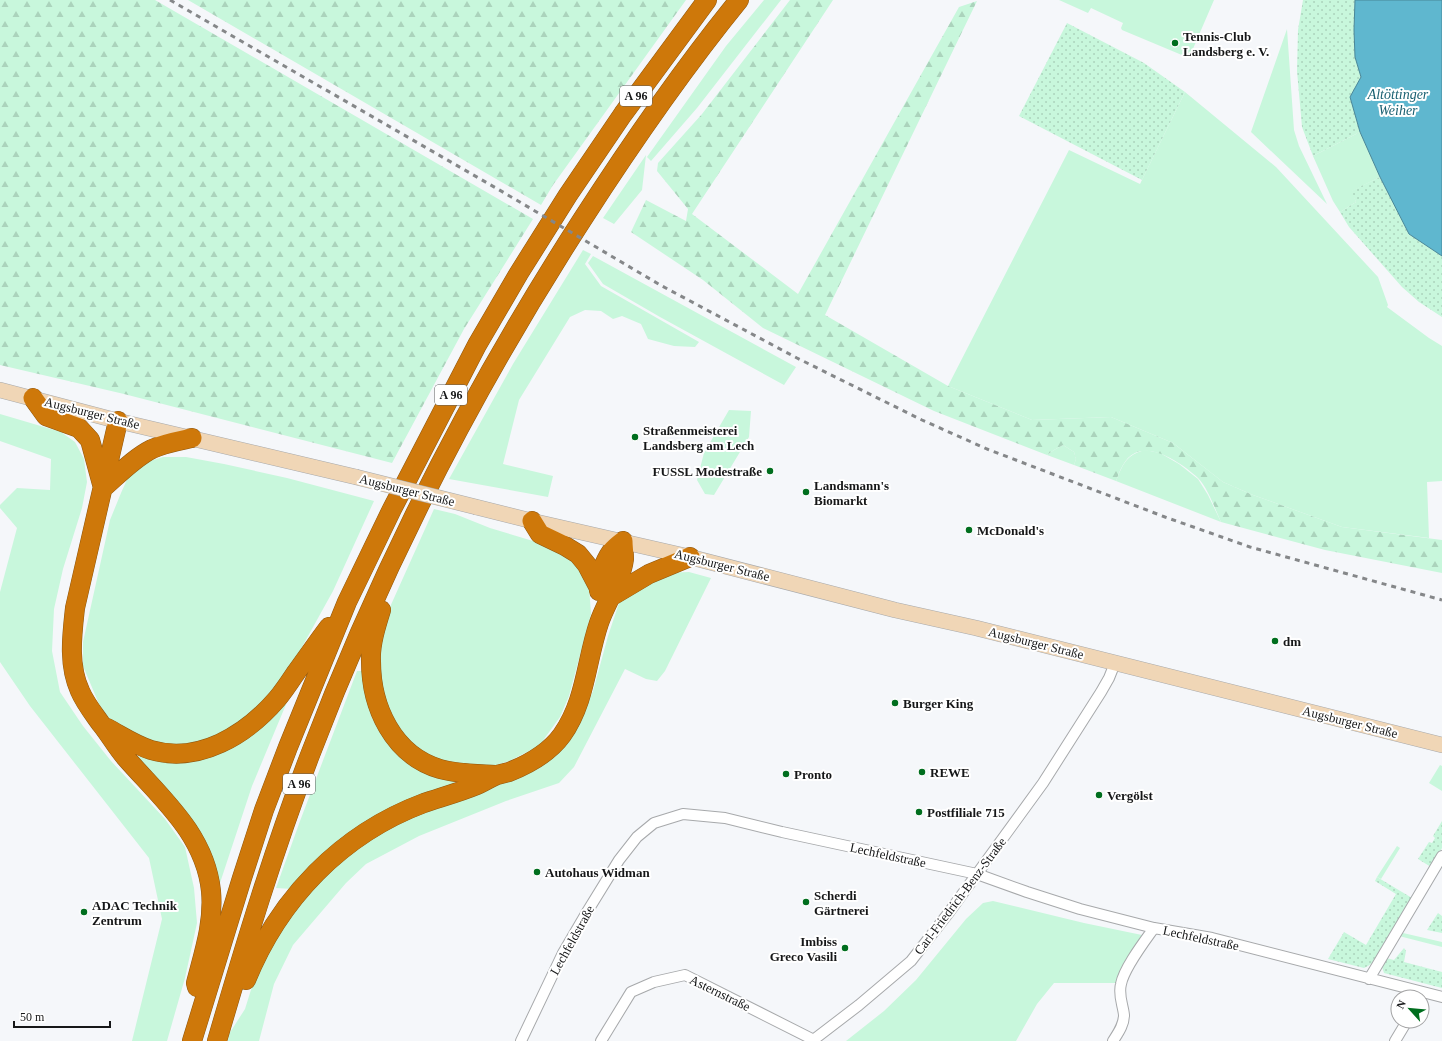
<svg xmlns="http://www.w3.org/2000/svg" width="1442" height="1041" font-family="Georgia,serif">
	<defs>
		<pattern id="forest-firs" width="22" height="20" patternUnits="userSpaceOnUse"><rect width="22" height="20" fill="#c8f7dc"/><path d="M5 1l3.5 6h-7zM16 11l3.5 6h-7z" fill="#abd3bc"/></pattern>
		<pattern id="garden-dots" width="8" height="8" patternUnits="userSpaceOnUse"><rect width="8" height="8" fill="#c8f7dc"/><path d="M2 2h.1M6 6h.1" fill="none" stroke="#abd3bc" stroke-width="1.8" stroke-linecap="round"/></pattern>
	</defs>
	<rect width="100%" height="100%" fill="#f5f7fa"/>
	<!-- green -->
	<path fill="#c8f7dc" d="M 764,0 L 781,0 L 697,108 L 651,161 L 647,157 L 726,46 Z
		M 1059,0 L 1214,0 L 1189,58 L 1122,30 L 1121,28 L 1123,23 L 1091,8 L 1088,13 Z
		M 1287,29 L 1294,130 L 1299,146 L 1327,204 L 1251,132 Z
		M 1185,92 L 1276,167 L 1378,277 L 1388,305 L 1387,307 L 1429,338 L 1442,346 L 1442,481 L 1427,482 L 1429,538 L 1342,527 L 1253,495 L 1223,482 L 1173,443 L 1111,417 L 1032,420 L 948,386 L 1069,150 L 1140,184 Z
		M 1360,132 L 1380,177 L 1352,191 L 1356,202 L 1340,212 L 1333,201 L 1313,156 Z
		M 646,155 L 642,190 L 614,224 L 603,218 Z
		M 583,250 L 591,254 L 585,264 L 601,286 L 699,342 L 695,347 L 674,346 L 648,339 L 641,324 L 622,316 L 613,319 L 601,311 L 585,310 L 570,317 L 519,400 L 503,464 L 553,476 L 548,497 L 449,479 L 513,364 Z
		M 593,256 L 604,262 L 796,367 L 784,385 L 660,317 L 603,284 L 588,263 Z
		M 729,410 L 751,411 L 749,437 L 714,495 L 705,494 L 697,480 L 704,453 Z
		M 0,414 L 61,432 L 75,442 L 84,459 L 87,482 L 82,508 L 63,569 L 54,609 L 52,651 L 60,692 L 83,726 L 111,761 L 165,819 L 185,847 L 194,888 L 197,923 L 185,978 L 167,1041 L 132,1041 L 162,919 L 149,858 L 30,706 L 0,662 L 0,592 L 17,528 L 0,508 L 0,505 L 17,488 L 50,490 L 51,459 L 0,441 Z
		M 1063,445 L 1074,452 L 1076,459 L 1074,465 L 1047,455 L 1054,450 Z
		M 1145,450 L 1160,453 L 1179,464 L 1198,479 L 1208,495 L 1221,522 L 1116,481 C 1123,464 1126,455 1145,450 Z
		M 163,457 L 186,457 L 224,464 L 287,478 L 374,501 L 333,591 L 297,656 L 272,693 L 253,713 L 224,735 L 187,748 L 141,740 L 109,718 L 99,704 L 83,666 L 83,642 L 110,520 L 121,493 L 129,475 L 147,462 Z
		M 434,509 L 455,514 L 490,528 L 563,550 L 574,557 L 589,586 L 591,614 L 569,696 L 560,717 L 539,746 L 509,761 L 487,768 L 460,766 L 425,755 L 396,728 L 377,687 L 381,627 Z
		M 689,572 L 711,578 L 665,671 L 657,681 L 646,679 L 625,669 L 574,767 L 559,783 L 506,801 L 419,836 L 366,864 L 346,883 L 293,945 L 274,984 L 259,1041 L 228,1041 L 229,1034 L 245,1009 L 260,961 L 279,929 L 328,867 L 390,823 L 510,778 L 582,717 L 593,691 L 608,636 L 619,603 L 662,573 Z
		M 357,671 L 362,671 L 365,691 L 372,718 L 388,741 L 455,780 L 453,787 L 292,889 L 276,888 L 300,821 Z
		M 292,690 L 252,786 L 218,889 L 137,756 L 167,762 L 187,762 Z
		M 1440,765 L 1442,766 L 1442,791 L 1429,783 Z
		M 1397,846 L 1400,848 L 1381,879 L 1377,877 Z
		M 993,901 L 1084,923 L 1142,935 L 1121,970 L 1117,983 L 1054,983 L 1037,1004 L 1016,1041 L 846,1041 L 884,1011 L 916,980 L 966,919 L 983,903 Z
		M 1403,933 L 1442,942 L 1442,947 L 1399,936 Z"/>
	<!-- forest -->
	<path fill="url(#forest-firs)" d="M 0,0 L 155,0 L 533,219 L 464,329 L 392,463 L 124,394 L 0,365 Z
		M 188,0 L 686,0 L 553,185 L 541,205 Z
		M 790,0 L 833,0 L 692,214 L 798,294 L 959,7 L 977,1 L 825,315 L 948,386 L 1032,420 L 1111,417 L 1173,443 L 1223,482 L 1253,495 L 1342,527 L 1442,540 L 1442,573 L 1325,550 L 1221,522 C 1215,509 1208,488 1198,478 C 1184,465 1154,444 1135,453 C 1124,458 1120,471 1116,481 L 1074,465 L 1076,459 L 1074,452 L 1063,445 L 1054,450 L 1047,455 L 934,411 L 763,328 L 703,280 L 631,232 L 646,200 L 686,221 L 688,209 L 657,171 L 658,163 L 702,114 Z"/>
	<!-- garden -->
	<path fill="url(#garden-dots)" d="M 1303,0 L 1355,0 L 1354,30 L 1355,57 L 1361,77 L 1350,97 L 1360,132 L 1313,156 L 1302,127 L 1297,71 L 1298,30 Z
		M 1067,23 L 1144,63 L 1185,92 L 1142,180 L 1019,116 Z
		M 1380,177 L 1409,234 L 1442,256 L 1442,317 L 1419,302 L 1402,287 L 1349,227 L 1340,212 L 1356,202 L 1351,191 Z
		M 1442,821 L 1442,848 L 1431,867 L 1418,859 L 1429,842 L 1432,843 L 1435,838 L 1433,836 Z
		M 1377,877 L 1412,898 L 1372,963 L 1368,966 L 1364,968 L 1328,959 L 1344,932 L 1366,945 L 1396,894 L 1375,881 Z
		M 1438,913 L 1442,916 L 1442,933 L 1427,930 Z
		M 1404,948 L 1406,951 L 1404,962 L 1442,972 L 1442,988 L 1384,973 L 1382,967 L 1386,958 L 1394,960 Z"/>
	<!-- water -->
	<path fill="#5fb7cf" stroke="#498798" d="M 1355,0 L 1442,0 L 1442,256 L 1409,234 L 1380,177 L 1360,132 L 1350,97 L 1361,77 L 1355,57 L 1354,30 Z"/>
	<g fill="none" stroke-linecap="round" stroke-linejoin="round">
		<defs>
			<path id="minor" d="M 1369,979 L 1442,856
				M 521,1041 L 563,953 L 587,912 L 619,860 L 637,837 L 654,823 L 683,814 L 725,818 L 782,832 L 977,874 L 1027,892 L 1080,909 L 1154,928 L 1212,938 L 1442,997
				M 601,1041 L 631,992 L 654,982 L 685,975 L 814,1040
				M 812,1041 L 859,1005 L 911,961 L 950,911 L 1043,783 L 1101,692 L 1109,678 L 1115,663
				M 1113,1041 C 1118,1033 1124,1025 1124,1015 C 1123,1005 1118,995 1121,984 C 1124,968 1144,942 1154,928
				M 1395,1041 L 1407,1021"/>
			<path id="secondary" d="M 0,390 L 118,421 L 356,477
				M 476,507 L 532,521 L 690,557 L 895,610 L 976,628 L 1442,745"/>
			<path id="motorway" d="M 33,398 L 46,416 L 79,428 L 90,440 L 102,484
				M 118,421 L 75,608 C 72,635 68,665 80,691 C 85,703 94,714 101,724 C 110,735 117,748 126,758 C 161,798 205,834 211,891 C 214,923 204,952 196,983 L 197,987
				M 103,488 C 118,475 134,458 152,449 C 165,443 178,441 192,438
				M 532,521 L 540,534 L 565,546 L 578,554 L 587,565 L 598,586
				M 599,591 C 598,579 604,562 611,552 C 614,548 619,544 623,541
				M 612,596 L 649,574 L 690,557
				M 381,610 C 376,626 370,645 371,661 C 371,707 393,755 440,769 C 458,774 477,774 495,775
				M 107,728 C 122,736 135,745 151,750 C 199,764 246,735 277,699 C 283,692 289,683 295,674 C 306,659 317,643 329,627
				M 246,980 C 279,899 341,834 424,803 C 442,797 460,792 477,785 C 484,782 490,778 497,775 C 501,774 505,773 509,772 C 529,764 549,753 562,735 C 586,701 586,661 599,623 C 606,602 621,582 624,559 C 624,553 623,547 623,541
				M 192,1041 L 242,878 L 264,810 L 288,747 L 347,602 L 392,509 L 477,345 L 519,273 L 568,195 L 623,114 L 707,0
				M 217,1041 C 245,945 274,849 310,755 C 381,568 473,389 582,220 C 631,144 682,70 739,0"/>
		</defs>
		<!-- minor casing -->
		<use href="#minor" stroke="#a7a9ab" stroke-width="12"/>
		<!-- secondary casing -->
		<use href="#secondary" stroke="#a7a9ab" stroke-width="16"/>
		<!-- motorway casing -->
		<use href="#motorway" stroke="#8e560f" stroke-width="20"/>
		<!-- minor -->
		<use href="#minor" stroke="#fff" stroke-width="10"/>
		<!-- secondary -->
		<use href="#secondary" stroke="#f0d6b6" stroke-width="15"/>
		<!-- motorway -->
		<use href="#motorway" stroke="#ce780a" stroke-width="19"/>
		<!-- rail -->
		<path stroke="#858789" stroke-width="3" stroke-dasharray="5 5" stroke-linecap="butt" d="M 170,0 L 496,188 L 662,286 L 797,358 L 922,420 L 987,449 L 1165,517 L 1250,547 L 1442,600"/>
		<defs>
			<path id="secondary-bridge" d="M 356,477 L 476,507"/>
		</defs>
		<!-- secondary-bridge casing -->
		<use href="#secondary-bridge" stroke="#a7a9ab" stroke-width="16" stroke-linecap="butt"/>
		<!-- secondary-bridge -->
		<use href="#secondary-bridge" stroke="#f0d6b6" stroke-width="15"/>
	</g>
	<!-- markers -->
	<g fill="#006e1e" stroke="#fff" stroke-width="1.5">
		<circle cx="1175" cy="43" r="4"/>
		<circle cx="635" cy="437" r="4"/>
		<circle cx="770" cy="471" r="4"/>
		<circle cx="806" cy="492" r="4"/>
		<circle cx="969" cy="530" r="4"/>
		<circle cx="1275" cy="641" r="4"/>
		<circle cx="895" cy="703" r="4"/>
		<circle cx="922" cy="772" r="4"/>
		<circle cx="786" cy="774" r="4"/>
		<circle cx="1099" cy="795" r="4"/>
		<circle cx="919" cy="812" r="4"/>
		<circle cx="537" cy="872" r="4"/>
		<circle cx="806" cy="902" r="4"/>
		<circle cx="84" cy="912" r="4"/>
		<circle cx="845" cy="948" r="4"/>
	</g>
	<g text-anchor="middle" dominant-baseline="central" stroke-width="4" stroke-linejoin="round" paint-order="stroke">
		<!-- shield labels -->
		<g fill="#fff" stroke="#5c5d5d" stroke-width="1">
			<rect x="620" y="86" width="32" height="20" rx="3"/>
			<rect x="435" y="385" width="32" height="20" rx="3"/>
			<rect x="283" y="774" width="32" height="20" rx="3"/>
		</g>
		<g font-size="12" font-weight="bold" fill="#161718">
			<text x="636" y="96">A 96</text>
			<text x="451" y="395">A 96</text>
			<text x="299" y="784">A 96</text>
		</g>
		<!-- poi labels -->
		<g font-size="13" font-weight="bold" fill="#161718" stroke="#fff" text-anchor="start">
			<text x="1183" y="36">Tennis-Club<tspan x="1183" dy="15">Landsberg e. V.</tspan></text>
			<text x="643" y="430">Straßenmeisterei<tspan x="643" dy="15">Landsberg am Lech</tspan></text>
			<text x="762" y="471" text-anchor="end">FUSSL Modestraße</text>
			<text x="814" y="485">Landsmann's<tspan x="814" dy="15">Biomarkt</tspan></text>
			<text x="977" y="530">McDonald's</text>
			<text x="1283" y="641">dm</text>
			<text x="903" y="703">Burger King</text>
			<text x="930" y="772">REWE</text>
			<text x="794" y="774">Pronto</text>
			<text x="1107" y="795">Vergölst</text>
			<text x="927" y="812">Postfiliale 715</text>
			<text x="545" y="872">Autohaus Widman</text>
			<text x="814" y="895">Scherdi<tspan x="814" dy="15">Gärtnerei</tspan></text>
			<text x="92" y="905">ADAC Technik<tspan x="92" dy="15">Zentrum</tspan></text>
			<text x="837" y="941" text-anchor="end">Imbiss<tspan x="837" dy="15">Greco Vasili</tspan></text>
		</g>
		<!-- street labels -->
		<g font-size="13" fill="#161718" stroke="#fff">
			<text transform="translate(92 413) rotate(14)">Augsburger Straße</text>
			<text transform="translate(407 490) rotate(14)">Augsburger Straße</text>
			<text transform="translate(722 565) rotate(14)">Augsburger Straße</text>
			<text transform="translate(1036 643) rotate(14)">Augsburger Straße</text>
			<text transform="translate(1350 722) rotate(14)">Augsburger Straße</text>
			<text transform="translate(888 855) rotate(12)">Lechfeldstraße</text>
			<text transform="translate(960 896) rotate(-53)">Carl-Friedrich-Benz-Straße</text>
			<text transform="translate(1201 938) rotate(12)">Lechfeldstraße</text>
			<text transform="translate(572 940) rotate(-61)">Lechfeldstraße</text>
			<text transform="translate(720 993) rotate(26)">Asternstraße</text>
		</g>
		<!-- water labels -->
		<g font-size="14" font-style="italic" fill="#1a6172" stroke="#fff">
			<text x="1398" y="94">Altöttinger<tspan x="1398" dy="16">Weiher</tspan></text>
		</g>
	</g>
	<!-- north arrow -->
	<g transform="translate(1410 1009) rotate(297)"><circle r="19" fill="#ffffff" stroke="#a2a2a3"/>
	<path d="M0-3L7 15L0 10L-7 15Z" fill="#006e1e"/>
	<text y="-6" font-size="11" font-weight="bold" text-anchor="middle" fill="#161718">N</text>
	</g>
	<!-- scale -->
	<path d="M14 1021v6h96v-6" fill="none" stroke="#161718" stroke-width="2"/>
	<text x="20" y="1021" font-size="12" fill="#161718" stroke="#ffffff" stroke-width="3" paint-order="stroke">50 m</text>
</svg>
